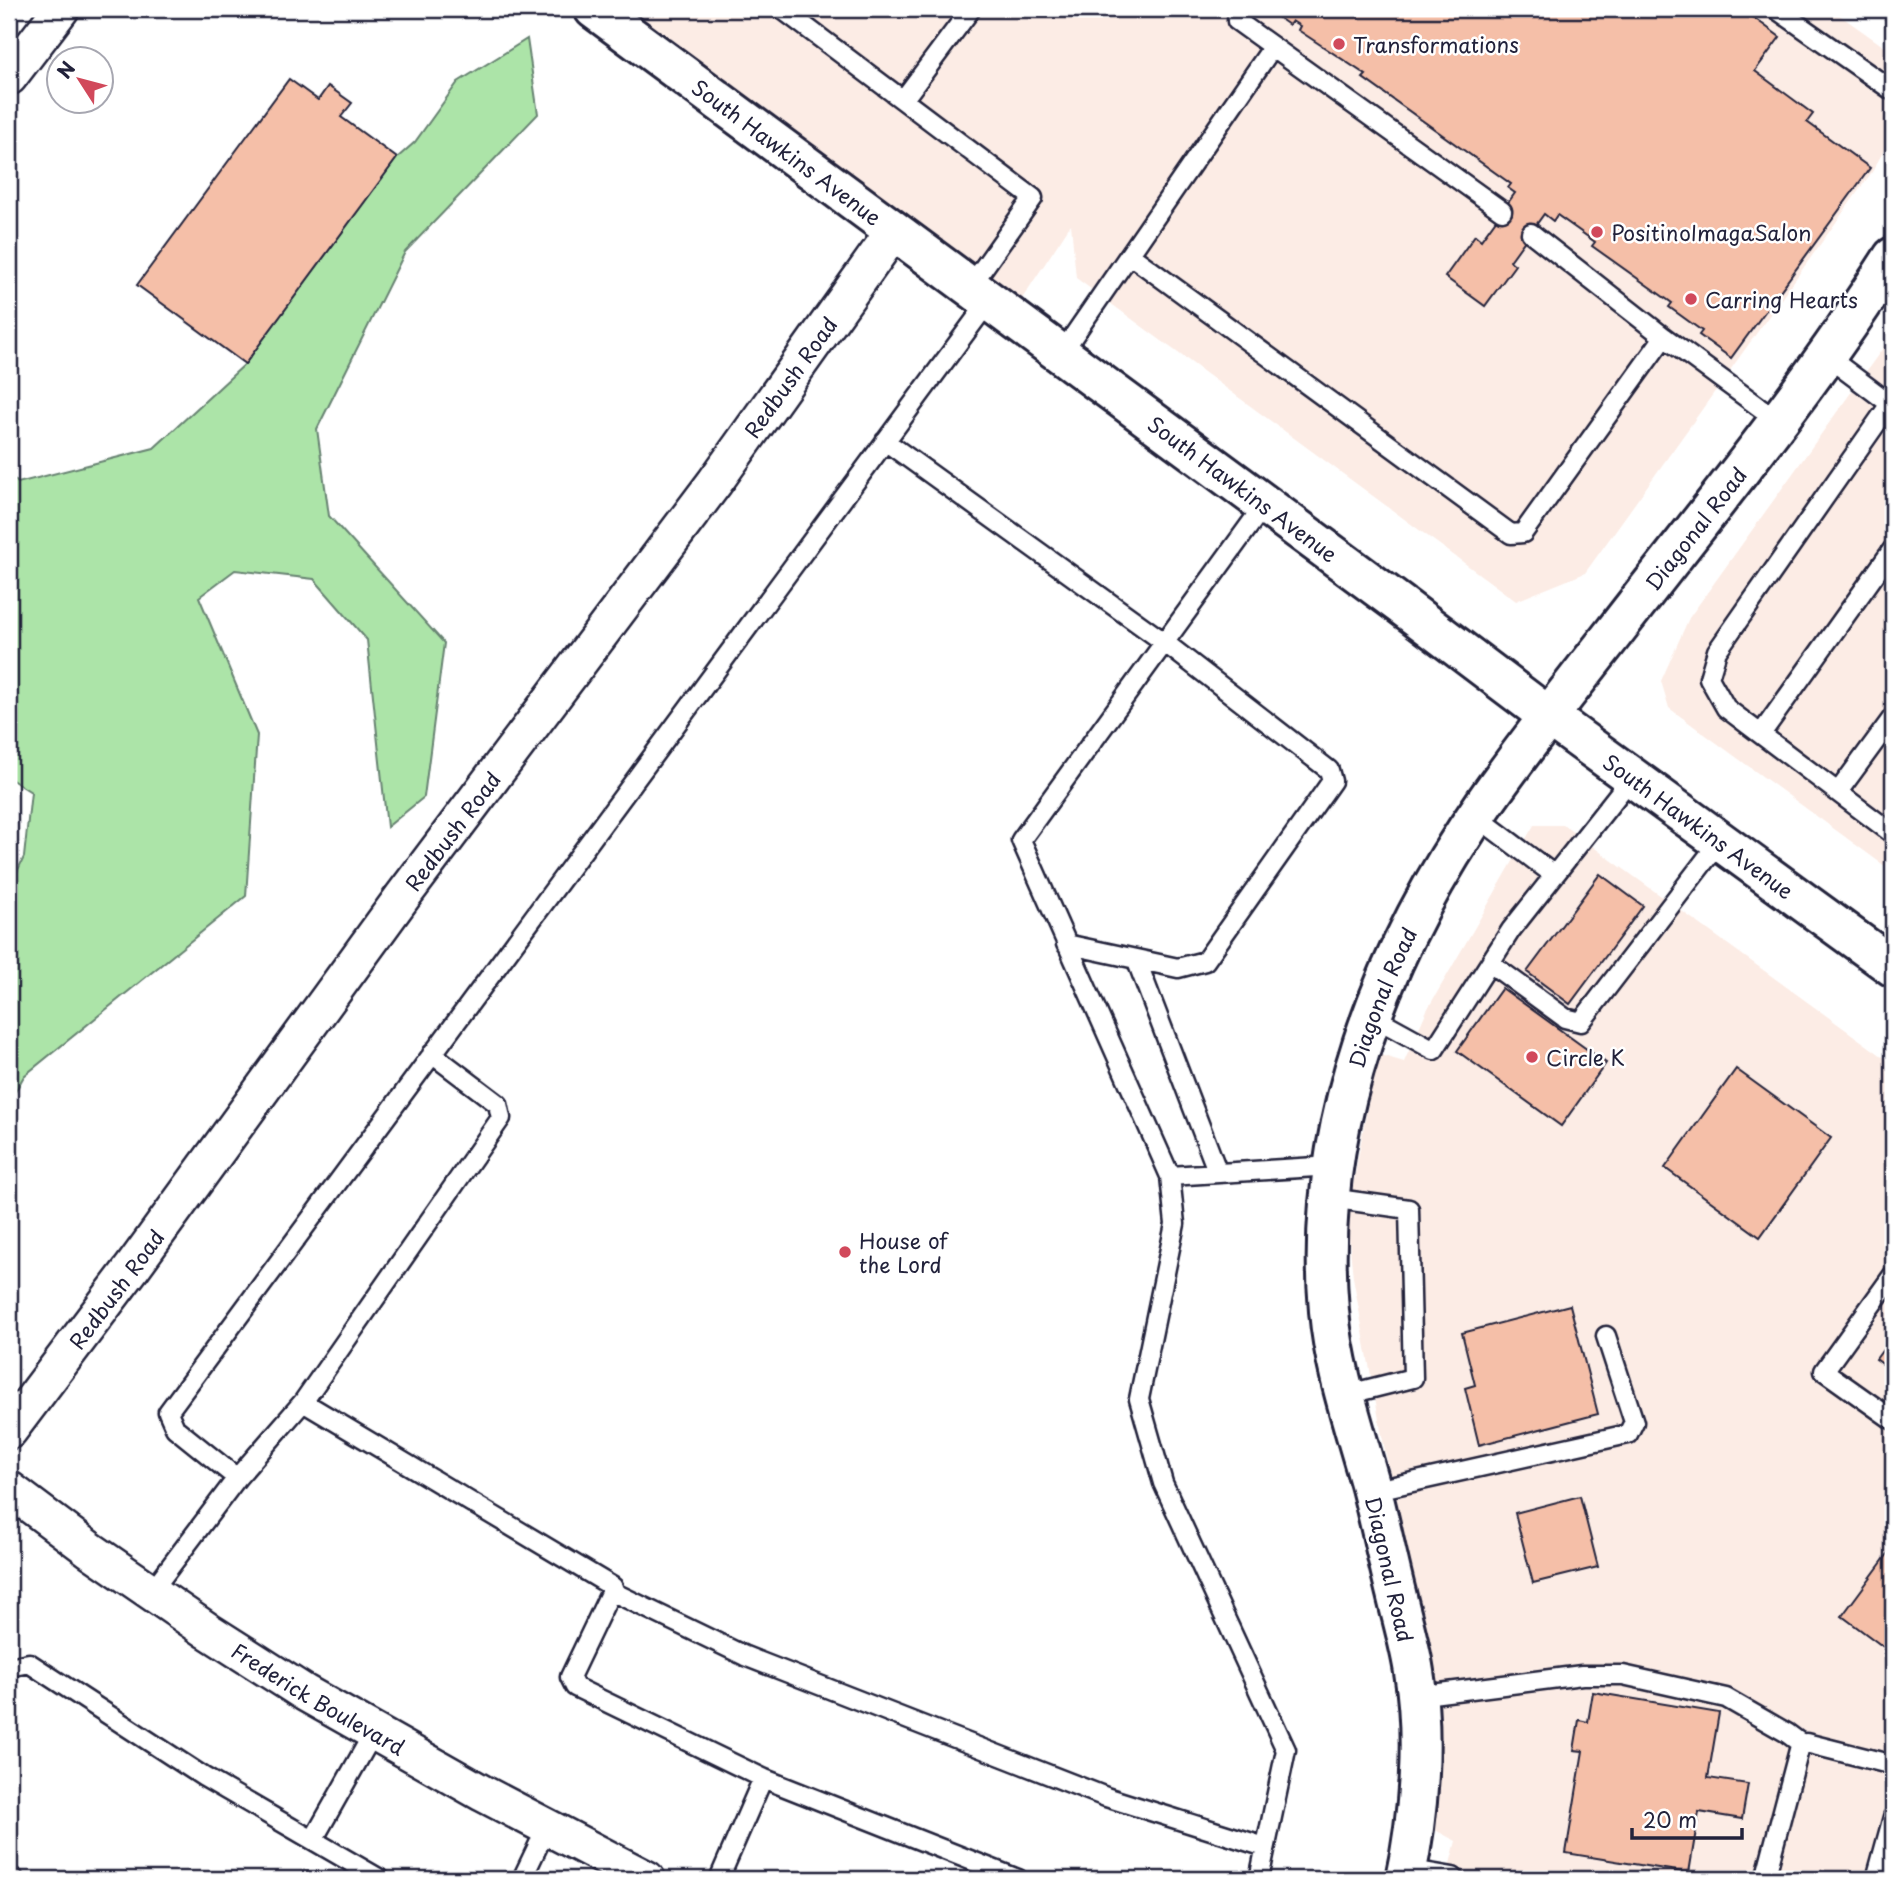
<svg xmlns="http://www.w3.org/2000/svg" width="1902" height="1888" font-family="'Playpen Sans',sans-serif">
	<rect width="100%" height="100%" fill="#fff"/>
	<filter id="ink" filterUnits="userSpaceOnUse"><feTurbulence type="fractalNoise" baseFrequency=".0143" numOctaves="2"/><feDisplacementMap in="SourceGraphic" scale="14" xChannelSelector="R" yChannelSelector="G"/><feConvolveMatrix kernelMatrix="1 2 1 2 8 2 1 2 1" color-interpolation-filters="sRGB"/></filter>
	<g filter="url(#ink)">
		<!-- built -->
		<path fill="#fcece5" d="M 594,9 L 1831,9 L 1893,53 L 1893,134 L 1872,172 L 1585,573 L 1516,601 L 1076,278 L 1071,224 L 1010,317 Z
			M 1893,334 L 1893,872 L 1669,708 L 1661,681 L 1689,618 Z
			M 1534,825 L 1563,825 L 1893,1064 L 1893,1879 L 1446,1879 L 1456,1841 L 1435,1830 L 1430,1662 L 1382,1436 L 1353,1277 L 1347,1219 L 1377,1054 L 1404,1062 L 1427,1010 Z"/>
		<!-- green -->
		<path fill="#ace4a8" stroke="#678372" stroke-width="2" d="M 527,39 L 538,114 L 405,252 L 317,429 L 329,516 L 444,643 L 424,797 L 387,827 L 367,640 L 314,579 L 235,570 L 199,597 L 257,735 L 246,896 L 24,1076 L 9,1103 L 9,889 L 24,857 L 31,792 L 9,778 L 9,474 L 18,483 L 154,448 L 245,364 L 397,158 L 415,142 L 458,82 Z"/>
		<!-- building -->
		<path fill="#f5bfa8" stroke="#22223b" stroke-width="2" d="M 1266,9 L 1742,9 L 1780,37 L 1755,71 L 1813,114 L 1807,122 L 1870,168 L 1731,358 L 1699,335 L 1702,331 L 1669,307 L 1672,303 L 1592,246 L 1595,242 L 1557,215 L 1553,221 L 1544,214 L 1510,261 L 1515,265 L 1485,306 L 1445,277 L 1475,235 L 1481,240 L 1515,193 L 1508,188 L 1511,184 L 1363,78 L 1366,75 L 1298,30 L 1300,26 L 1292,21 L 1289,25 Z
			M 289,79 L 318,100 L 328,86 L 352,103 L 341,117 L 397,158 L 245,364 L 137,285 Z
			M 1600,874 L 1643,906 L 1570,1004 L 1527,972 Z
			M 1502,988 L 1606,1063 L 1561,1126 L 1457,1051 Z
			M 1736,1069 L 1831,1138 L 1760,1237 L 1665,1168 Z
			M 1570,1305 L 1598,1414 L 1479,1445 L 1465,1388 L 1475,1385 L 1462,1333 Z
			M 1893,1336 L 1893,1372 L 1876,1359 Z
			M 1580,1496 L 1598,1567 L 1533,1583 L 1515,1513 Z
			M 1893,1547 L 1893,1654 L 1842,1616 Z
			M 1593,1692 L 1719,1713 L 1708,1778 L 1748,1784 L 1742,1819 L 1699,1812 L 1689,1873 L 1566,1853 L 1583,1751 L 1574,1750 L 1579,1720 L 1588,1722 Z"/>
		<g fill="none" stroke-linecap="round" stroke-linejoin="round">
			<defs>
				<path id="lane" d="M 782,9 L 1033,198 L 970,287
					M 1238,9 L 1237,21 L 1502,211
					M 1776,9 L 1893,91
					M 903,100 L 971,9
					M 1531,233 L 1664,337 L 1777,420
					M 1130,255 L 1511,534 L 1523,533 L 1664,337
					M 1061,354 L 1272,48
					M 1825,355 L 1893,406
					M 1890,404 L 1717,651 L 1709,678 L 1726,708 L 1893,834
					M 885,441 L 1164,642 L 1329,770 L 1332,781 L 1205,961 L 1178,968 L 1066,944
					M 1761,734 L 1893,549
					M 1838,792 L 1893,717
					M 1476,816 L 1553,874
					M 1136,959 L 1218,1173
					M 1490,963 L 1565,1018 L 1581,1022 L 1720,841
					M 1372,1016 L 1434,1050 L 1511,930 L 1632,777
					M 1170,1176 L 1333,1166
					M 1330,1198 L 1409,1209 L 1413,1378 L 1345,1395
					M 1893,1275 L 1824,1371 L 1893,1420
					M 303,1402 L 501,1118 L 498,1104 L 432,1054
					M 237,1478 L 175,1428 L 168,1412 L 989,301
					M 1372,1491 L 1628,1434 L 1634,1422 L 1606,1336
					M 611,1591 L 745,1656 L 1106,1797 L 1265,1847
					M 151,1592 L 237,1478 L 303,1402 L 613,1587 L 570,1677 L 575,1687 L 765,1779 L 1018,1879
					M 9,1667 L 29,1663 L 204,1777 L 380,1879
					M 1416,1696 L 1582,1675 L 1623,1675 L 1726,1698 L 1787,1733 L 1803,1745
					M 313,1840 L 374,1732
					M 1407,1869 L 1453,1877 L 1455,1879
					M 9,1875 L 14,1879
					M 522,1879 L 547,1827
					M 719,1879 L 763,1778
					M 1259,1879 L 1286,1750 L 1163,1483 L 1139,1399 L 1175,1224 L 1170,1176 L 1021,840 L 1265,504
					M 1765,1879 L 1800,1746 L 1806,1743 L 1893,1765
					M 1876,1879 L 1893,1817"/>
				<g id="street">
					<path d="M 9,77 L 61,9"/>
					<path id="s1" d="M 9,1431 L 132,1268 L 403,896 L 715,482 L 894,231"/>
					<path id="s2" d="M 9,1489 L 89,1549 L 208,1631 L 305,1693 L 482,1793 L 647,1879"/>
				</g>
				<g id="secondary">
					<path id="s3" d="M 594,9 L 1401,605 L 1548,716 L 1893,967"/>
					<path id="s4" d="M 1405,1879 C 1419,1815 1425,1737 1414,1672 C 1410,1645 1402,1619 1396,1593 C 1387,1557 1380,1522 1371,1487 C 1355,1429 1334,1370 1329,1311 C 1313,1127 1382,950 1486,801 C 1526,744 1569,690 1612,635 C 1707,512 1810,388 1893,257"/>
				</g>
			</defs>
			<!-- lane casing -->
			<use href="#lane" stroke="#22223b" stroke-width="23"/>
			<!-- street casing -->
			<use href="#street" stroke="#22223b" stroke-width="40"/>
			<!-- secondary casing -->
			<use href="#secondary" stroke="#22223b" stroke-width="44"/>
			<!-- lane -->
			<use href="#lane" stroke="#fff" stroke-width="18"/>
			<!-- street -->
			<use href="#street" stroke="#fff" stroke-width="35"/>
			<!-- secondary -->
			<use href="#secondary" stroke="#fff" stroke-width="38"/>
		</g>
	</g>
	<!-- markers -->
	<g fill="#d1495b" stroke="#fff" stroke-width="2.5">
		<circle cx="1339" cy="44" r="7"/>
		<circle cx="1597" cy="232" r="7"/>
		<circle cx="1691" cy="299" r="7"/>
		<circle cx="1532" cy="1057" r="7"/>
		<circle cx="845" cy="1252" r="7"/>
	</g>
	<g text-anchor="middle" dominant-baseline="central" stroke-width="5" stroke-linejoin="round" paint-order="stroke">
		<!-- poi labels -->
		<g font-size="21" fill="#22223b" stroke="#fff" text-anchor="start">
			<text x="1353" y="44">Transformations</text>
			<text x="1611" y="232">PositinoImagaSalon</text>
			<text x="1705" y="299">Carring Hearts</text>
			<text x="1546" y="1057">Circle K</text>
			<text x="859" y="1240">House of<tspan x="859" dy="24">the Lord</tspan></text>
		</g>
		<!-- street labels -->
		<g font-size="21" fill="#22223b" stroke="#fff">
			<text stroke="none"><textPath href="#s3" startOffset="240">South Hawkins Avenue</textPath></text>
			<text stroke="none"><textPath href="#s1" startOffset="1312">Redbush Road</textPath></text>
			<text stroke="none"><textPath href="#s3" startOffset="807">South Hawkins Avenue</textPath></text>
			<text stroke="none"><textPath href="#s4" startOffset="1468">Diagonal Road</textPath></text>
			<text stroke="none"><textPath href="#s3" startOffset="1374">South Hawkins Avenue</textPath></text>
			<text stroke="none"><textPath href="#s1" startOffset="746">Redbush Road</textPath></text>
			<text stroke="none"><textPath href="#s4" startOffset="901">Diagonal Road</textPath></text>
			<text stroke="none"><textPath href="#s1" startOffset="178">Redbush Road</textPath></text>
			<text transform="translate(1390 1569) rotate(77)">Diagonal Road</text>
			<text stroke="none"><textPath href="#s2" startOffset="374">Frederick Boulevard</textPath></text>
		</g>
	</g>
	<!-- margin -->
	<rect width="1902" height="1888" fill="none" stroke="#fff" stroke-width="35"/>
	<rect x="18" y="18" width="1867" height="1853" fill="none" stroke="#22223b" stroke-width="2.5" filter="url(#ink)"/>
	<!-- north arrow -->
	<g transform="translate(80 80) rotate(306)"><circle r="33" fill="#ffffff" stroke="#a7a7b1" stroke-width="2"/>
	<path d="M0-5L12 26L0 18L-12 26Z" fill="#d1495b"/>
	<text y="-10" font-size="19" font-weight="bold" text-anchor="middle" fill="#22223b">N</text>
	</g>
	<!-- scale -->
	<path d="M1632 1828v10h110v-10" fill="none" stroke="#22223b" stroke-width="3.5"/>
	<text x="1643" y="1828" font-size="21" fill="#22223b" stroke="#ffffff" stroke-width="5" paint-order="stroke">20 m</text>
</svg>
